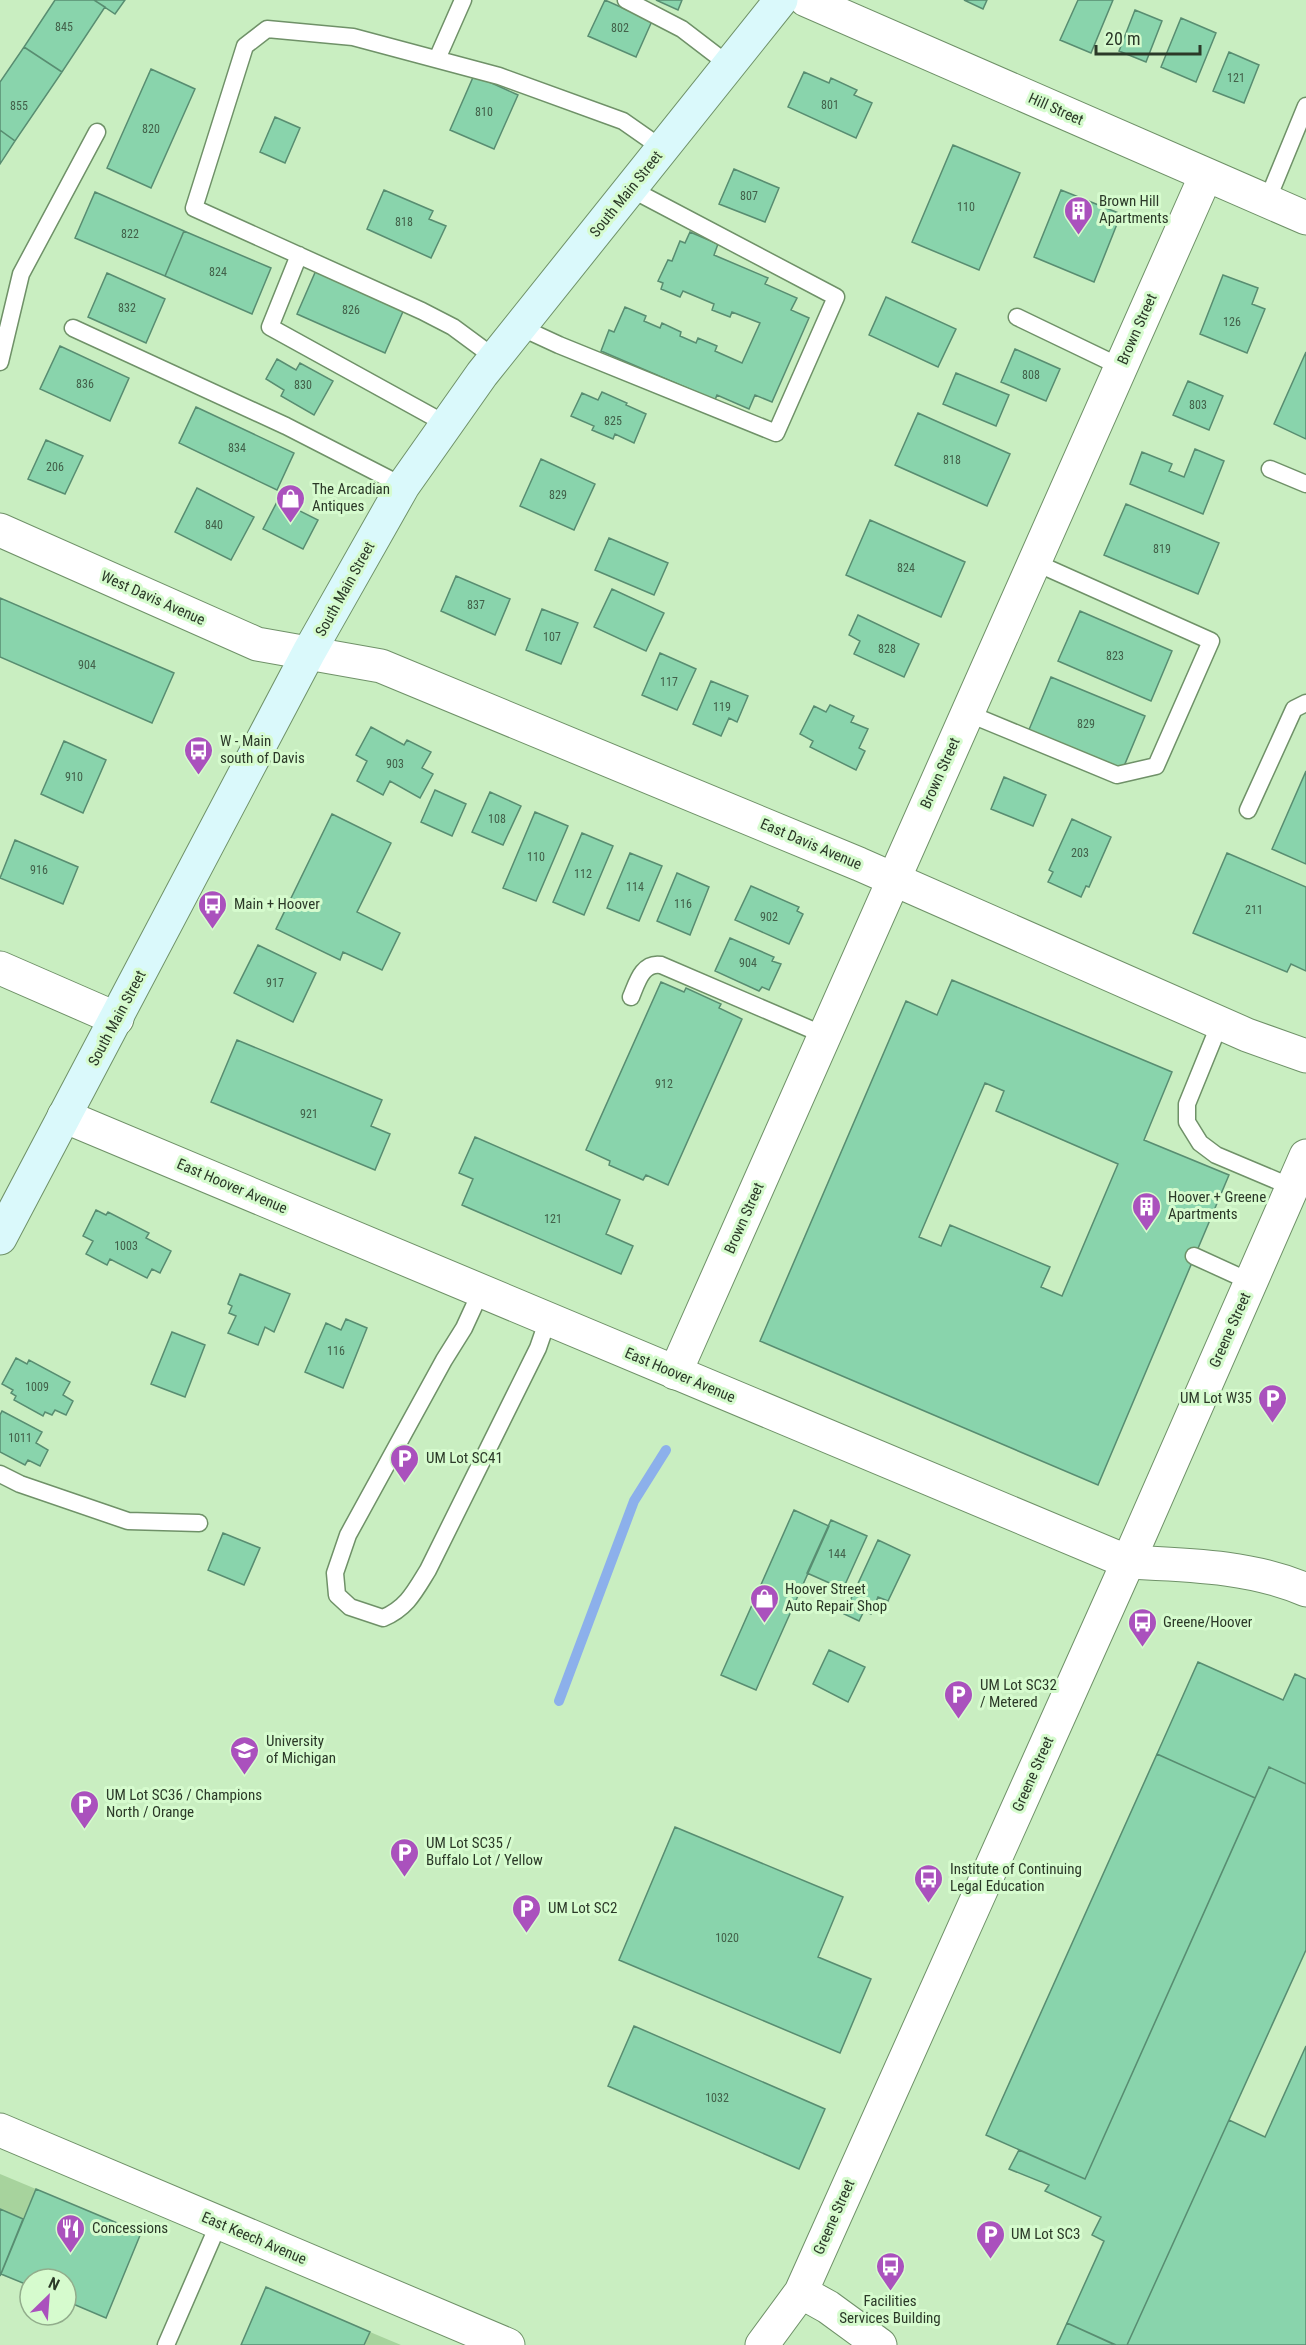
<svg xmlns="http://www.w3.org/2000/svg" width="1306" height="2345" font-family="'Roboto Condensed',sans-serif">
	<rect width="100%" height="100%" fill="#c9eec1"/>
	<!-- green -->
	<path fill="#a7d39d" d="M 0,2174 L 36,2189 L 23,2219 L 0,2209 Z
		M 370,2332 L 401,2345 L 364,2345 Z"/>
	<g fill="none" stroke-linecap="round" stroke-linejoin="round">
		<!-- stream -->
		<path stroke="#8cb0eb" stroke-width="10" d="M 559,1701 L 634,1501 L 666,1450"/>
	</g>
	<!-- building -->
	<path fill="#89d4ac" stroke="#588d71" stroke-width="1.5" fill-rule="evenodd" d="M 55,0 L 94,0 L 105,7 L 62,72 L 24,47 Z
		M 94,0 L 125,0 L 115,14 Z
		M 605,0 L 652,21 L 636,57 L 588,36 Z
		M 656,0 L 682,0 L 678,10 Z
		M 964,0 L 987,0 L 983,9 Z
		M 1078,0 L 1113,0 L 1091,53 L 1060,40 Z
		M 1135,10 L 1162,21 L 1146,62 L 1119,51 Z
		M 1181,18 L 1216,33 L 1196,82 L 1161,67 Z
		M 24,47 L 62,72 L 15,141 L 0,130 L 0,82 Z
		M 1229,52 L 1259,65 L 1244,103 L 1213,91 Z
		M 151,69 L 195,89 L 151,188 L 107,168 Z
		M 804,72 L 829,83 L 831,78 L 857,90 L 854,95 L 872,103 L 856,138 L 788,107 Z
		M 474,75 L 518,95 L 494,149 L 450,130 Z
		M 275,117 L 300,128 L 285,163 L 260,152 Z
		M 0,130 L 15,141 L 0,164 Z
		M 953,145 L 1020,173 L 979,270 L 912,242 Z
		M 734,169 L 779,188 L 765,222 L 719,204 Z
		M 384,190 L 433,211 L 429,219 L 446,226 L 431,258 L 367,229 Z
		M 1061,190 L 1121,214 L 1094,282 L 1034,257 Z
		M 95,192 L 184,231 L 165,276 L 75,238 Z
		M 184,231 L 271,268 L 252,314 L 165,276 Z
		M 690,232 L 718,244 L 714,255 L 768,278 L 765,284 L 797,298 L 791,310 L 809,318 L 772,402 L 755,395 L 749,409 L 717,395 L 715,400 L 601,351 L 609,330 L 614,332 L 625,307 L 646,316 L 644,321 L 660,328 L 662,323 L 681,332 L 680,336 L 696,343 L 698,338 L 717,346 L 715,351 L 742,363 L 760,323 L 732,312 L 730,317 L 712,310 L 714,304 L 683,291 L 680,297 L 661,289 L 663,283 L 658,281 L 668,260 L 672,261 L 680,241 L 685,243 Z
		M 317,268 L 405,307 L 385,353 L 297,314 Z
		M 107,273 L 165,299 L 146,343 L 88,317 Z
		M 1223,275 L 1258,288 L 1252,304 L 1265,309 L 1247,353 L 1200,334 Z
		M 886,297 L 956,329 L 938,367 L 869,335 Z
		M 60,346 L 129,378 L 110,421 L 40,389 Z
		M 1015,349 L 1060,369 L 1046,401 L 1001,382 Z
		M 1306,352 L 1306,439 L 1274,424 Z
		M 277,359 L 296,370 L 300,363 L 333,381 L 314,415 L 281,396 L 284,390 L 266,379 Z
		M 956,373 L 1009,395 L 996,426 L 943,404 Z
		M 1188,381 L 1223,396 L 1209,430 L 1173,415 Z
		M 602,392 L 627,403 L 626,405 L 646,414 L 634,443 L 615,434 L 613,439 L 592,430 L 594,426 L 571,416 L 582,393 L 598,400 Z
		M 196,407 L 294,453 L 277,490 L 179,443 Z
		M 918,413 L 1010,454 L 987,506 L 895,465 Z
		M 46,440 L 83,456 L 65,494 L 28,479 Z
		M 1195,449 L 1224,461 L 1203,514 L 1130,484 L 1142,452 L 1172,464 L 1169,471 L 1184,477 Z
		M 541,459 L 595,484 L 574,530 L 520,506 Z
		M 197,488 L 254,517 L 231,560 L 175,532 Z
		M 278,500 L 318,520 L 303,549 L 263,529 Z
		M 1126,504 L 1219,543 L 1198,594 L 1104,555 Z
		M 870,520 L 965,562 L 941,617 L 846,575 Z
		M 609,538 L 668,563 L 654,595 L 595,570 Z
		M 456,576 L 510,599 L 495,635 L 441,611 Z
		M 612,589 L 664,613 L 646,651 L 594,627 Z
		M 0,598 L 174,673 L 152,723 L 0,657 Z
		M 542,609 L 578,623 L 561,664 L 526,650 Z
		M 1080,611 L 1172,651 L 1151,701 L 1058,661 Z
		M 858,615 L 919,644 L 904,677 L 854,654 L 860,641 L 849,635 Z
		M 660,653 L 696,669 L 677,710 L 642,695 Z
		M 1051,677 L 1145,716 L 1122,771 L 1028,732 Z
		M 711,681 L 748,696 L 737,722 L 729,718 L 721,736 L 693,724 Z
		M 830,705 L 854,716 L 851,722 L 868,729 L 859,748 L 865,751 L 856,770 L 810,747 L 813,741 L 800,734 L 814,706 L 826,712 Z
		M 371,727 L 404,745 L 407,740 L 431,752 L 422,768 L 433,774 L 420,798 L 390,781 L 383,795 L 357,781 L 367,761 L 356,755 Z
		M 64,741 L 106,760 L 83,813 L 41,794 Z
		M 1306,771 L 1306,864 L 1272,849 Z
		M 1004,777 L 1046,795 L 1033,826 L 991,809 Z
		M 435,790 L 466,804 L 452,836 L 421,822 Z
		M 490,792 L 521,806 L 503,845 L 472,832 Z
		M 535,812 L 568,826 L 536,901 L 503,888 Z
		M 332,814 L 391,843 L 357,912 L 400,933 L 382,970 L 343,952 L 340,960 L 276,929 Z
		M 1072,819 L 1111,837 L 1089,887 L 1086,886 L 1081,897 L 1048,882 L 1053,872 L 1049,870 Z
		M 582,833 L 613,846 L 584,915 L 553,902 Z
		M 15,840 L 78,867 L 63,904 L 0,878 Z
		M 630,853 L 662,866 L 639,921 L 607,908 Z
		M 1227,853 L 1306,887 L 1306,971 L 1291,964 L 1287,972 L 1193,933 Z
		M 677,873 L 709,887 L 690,935 L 657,921 Z
		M 751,886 L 799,907 L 797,911 L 803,914 L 789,944 L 735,920 Z
		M 730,938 L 774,957 L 772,961 L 781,964 L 769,990 L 762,987 L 759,991 L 715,971 Z
		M 258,945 L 316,973 L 293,1022 L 234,993 Z
		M 952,980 L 1172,1072 L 1144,1140 L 1229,1175 L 1098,1485 L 760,1341 L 906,1001 L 937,1015 ZM 985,1083 L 1004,1091 L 996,1111 L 1118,1164 L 1062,1296 L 1041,1287 L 1050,1267 L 950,1225 L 941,1246 L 919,1237 Z
		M 661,982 L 684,992 L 686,988 L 721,1004 L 719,1008 L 742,1019 L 668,1185 L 646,1175 L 643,1180 L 609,1165 L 610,1161 L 586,1150 Z
		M 237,1040 L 382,1100 L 371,1126 L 390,1134 L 375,1170 L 211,1102 Z
		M 475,1137 L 620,1200 L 606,1234 L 633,1246 L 621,1274 L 462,1205 L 473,1179 L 459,1173 Z
		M 96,1210 L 106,1215 L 108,1212 L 149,1233 L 146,1238 L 171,1251 L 160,1273 L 152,1269 L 147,1278 L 110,1259 L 107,1265 L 86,1254 L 93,1241 L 83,1236 Z
		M 240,1274 L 290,1294 L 274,1332 L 265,1327 L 258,1345 L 228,1333 L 236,1316 L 229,1313 L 232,1306 L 228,1304 Z
		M 346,1319 L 367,1328 L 343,1388 L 305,1372 L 326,1323 L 341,1330 Z
		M 172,1332 L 205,1345 L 185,1397 L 151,1384 Z
		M 16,1358 L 27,1364 L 29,1360 L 70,1382 L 63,1395 L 73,1401 L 66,1415 L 55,1410 L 52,1415 L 45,1412 L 43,1416 L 14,1400 L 16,1396 L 11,1393 L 13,1390 L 2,1384 Z
		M 2,1411 L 42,1432 L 36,1443 L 48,1450 L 40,1466 L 28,1460 L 25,1465 L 0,1452 L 0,1415 Z
		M 794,1510 L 829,1526 L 756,1690 L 721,1675 Z
		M 831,1520 L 867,1536 L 843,1589 L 807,1573 Z
		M 223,1533 L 260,1548 L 244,1585 L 208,1570 Z
		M 878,1540 L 910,1555 L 888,1601 L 878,1597 L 871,1614 L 864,1611 L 859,1621 L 844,1614 Z
		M 829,1650 L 865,1667 L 848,1702 L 813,1684 Z
		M 1198,1662 L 1283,1700 L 1295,1674 L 1306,1679 L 1306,1784 L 1269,1767 L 1255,1798 L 1157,1754 Z
		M 1157,1754 L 1255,1798 L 1085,2179 L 986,2135 Z
		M 1269,1767 L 1306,1784 L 1306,1950 L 1127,2345 L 1116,2345 L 1067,2323 L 1104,2241 L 1092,2235 L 1101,2217 L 1045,2191 L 1049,2185 L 1009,2169 L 1019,2150 L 1085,2179 Z
		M 675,1827 L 843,1897 L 818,1957 L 871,1979 L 840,2053 L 619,1960 Z
		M 634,2026 L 825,2109 L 799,2169 L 608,2086 Z
		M 1306,2046 L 1306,2345 L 1127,2345 L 1229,2120 L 1265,2137 Z
		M 36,2189 L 141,2233 L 106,2318 L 66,2301 L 66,2279 L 30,2279 L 30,2286 L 1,2274 Z
		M 0,2209 L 23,2219 L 0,2276 Z
		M 266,2287 L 370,2332 L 364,2345 L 241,2345 Z
		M 1067,2323 L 1115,2345 L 1057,2345 Z"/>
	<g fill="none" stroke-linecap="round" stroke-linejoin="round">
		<defs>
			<path id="service" d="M 626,0 L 682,29 L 729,65
				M 437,59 L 463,0
				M 1267,201 L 1306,106
				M 299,255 L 270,327 L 446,424
				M 1017,317 L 1121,367
				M 520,327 L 559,345 L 776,433 L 836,297 L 631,189
				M 73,328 L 286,426 L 403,486
				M 495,358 L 453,327 L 422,311 L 194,208 L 245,46 L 267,29 L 353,37 L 499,76 L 623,121 L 663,149
				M 0,362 L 21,274 L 97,132
				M 1270,469 L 1306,484
				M 967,713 L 1117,775 L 1156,766 L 1211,641 L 1034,562
				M 1248,810 L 1294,709 L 1306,703
				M 631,997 C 637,983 642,962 661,965 L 824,1035
				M 1220,1023 L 1187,1104 L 1187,1122 L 1200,1143 L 1216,1155 L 1292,1187
				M 1194,1256 L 1251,1282
				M 481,1291 L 464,1328 L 444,1360 L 348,1535 L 335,1573 L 337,1595 L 350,1607 L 383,1618 C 407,1608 415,1591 428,1570 L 538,1348 L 548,1319
				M 0,1474 L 20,1484 L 128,1521 L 199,1523
				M 166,2345 L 219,2223"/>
			<path id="minor" d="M 0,530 L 257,644 L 381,666 L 859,864 L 1247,1035 L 1306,1056
				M 0,968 L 117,1019
				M 675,1373 L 1206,175
				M 0,2130 L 508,2345
				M 801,2292 L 828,2307 L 880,2345
				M 762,2345 L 801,2292 L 1128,1562 L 1306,1156"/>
			<path id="tertiary" d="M 806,0 L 1306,218
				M 64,1116 L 1128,1562 C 1188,1565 1251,1566 1306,1590"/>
			<path id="secondary" d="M 0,1238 L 309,652 L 403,486 L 482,374 L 781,0"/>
		</defs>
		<!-- service casing -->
		<use href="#service" stroke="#6f9168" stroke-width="19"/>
		<!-- minor casing -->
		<use href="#minor" stroke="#6f9168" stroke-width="35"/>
		<!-- tertiary casing -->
		<use href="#tertiary" stroke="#6f9168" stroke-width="35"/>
		<!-- secondary casing -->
		<use href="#secondary" stroke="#6f9168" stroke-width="35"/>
		<!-- service -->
		<use href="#service" stroke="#fff" stroke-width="16"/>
		<!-- minor -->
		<use href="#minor" stroke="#fff" stroke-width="33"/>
		<!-- tertiary -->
		<use href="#tertiary" stroke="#fff" stroke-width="33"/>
		<!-- secondary -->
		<use href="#secondary" stroke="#daf9fb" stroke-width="33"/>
	</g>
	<!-- icons -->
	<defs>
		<symbol id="building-pin" viewBox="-11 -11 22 30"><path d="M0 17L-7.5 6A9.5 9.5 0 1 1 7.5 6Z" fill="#aa51bd" stroke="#d6fbce"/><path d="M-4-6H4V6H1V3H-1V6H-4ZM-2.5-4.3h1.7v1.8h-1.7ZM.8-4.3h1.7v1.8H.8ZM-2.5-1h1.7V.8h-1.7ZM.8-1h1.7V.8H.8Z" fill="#fff"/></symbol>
		<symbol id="shop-pin" viewBox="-11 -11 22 30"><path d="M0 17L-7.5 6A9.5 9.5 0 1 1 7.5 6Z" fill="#aa51bd" stroke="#d6fbce"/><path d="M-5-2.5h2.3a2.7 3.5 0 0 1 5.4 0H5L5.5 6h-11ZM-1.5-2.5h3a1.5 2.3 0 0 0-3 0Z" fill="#fff"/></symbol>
		<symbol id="bus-pin" viewBox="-11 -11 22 30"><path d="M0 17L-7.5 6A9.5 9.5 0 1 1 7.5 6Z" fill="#aa51bd" stroke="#d6fbce"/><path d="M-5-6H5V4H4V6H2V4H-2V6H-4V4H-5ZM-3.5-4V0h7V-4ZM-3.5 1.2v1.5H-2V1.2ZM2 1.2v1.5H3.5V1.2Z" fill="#fff"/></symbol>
		<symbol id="parking-pin" viewBox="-11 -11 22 30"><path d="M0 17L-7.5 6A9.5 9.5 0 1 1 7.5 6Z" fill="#aa51bd" stroke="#d6fbce"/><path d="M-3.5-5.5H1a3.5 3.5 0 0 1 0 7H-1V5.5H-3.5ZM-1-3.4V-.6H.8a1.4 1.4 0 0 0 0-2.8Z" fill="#fff"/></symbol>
		<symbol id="university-pin" viewBox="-11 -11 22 30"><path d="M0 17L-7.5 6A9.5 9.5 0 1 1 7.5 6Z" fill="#aa51bd" stroke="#d6fbce"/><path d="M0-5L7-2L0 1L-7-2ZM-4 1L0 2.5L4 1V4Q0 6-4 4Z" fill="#fff"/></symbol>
		<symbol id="restaurant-pin" viewBox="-11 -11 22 30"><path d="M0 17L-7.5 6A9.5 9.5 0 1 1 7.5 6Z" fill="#aa51bd" stroke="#d6fbce"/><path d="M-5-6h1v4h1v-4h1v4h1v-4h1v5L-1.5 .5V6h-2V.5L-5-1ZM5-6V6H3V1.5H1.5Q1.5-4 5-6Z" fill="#fff"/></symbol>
	</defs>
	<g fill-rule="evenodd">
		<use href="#building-pin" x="1062" y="194" width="33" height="45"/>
		<use href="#shop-pin" x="274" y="482" width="33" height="45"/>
		<use href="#bus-pin" x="182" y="734" width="33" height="45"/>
		<use href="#bus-pin" x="196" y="888" width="33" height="45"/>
		<use href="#building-pin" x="1130" y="1190" width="33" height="45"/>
		<use href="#parking-pin" x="1256" y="1382" width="33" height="45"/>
		<use href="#parking-pin" x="388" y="1442" width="33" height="45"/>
		<use href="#shop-pin" x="748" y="1582" width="33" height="45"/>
		<use href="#bus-pin" x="1126" y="1606" width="33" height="45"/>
		<use href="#parking-pin" x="942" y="1678" width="33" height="45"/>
		<use href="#university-pin" x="228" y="1734" width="33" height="45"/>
		<use href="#parking-pin" x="68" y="1788" width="33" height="45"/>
		<use href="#parking-pin" x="388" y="1836" width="33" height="45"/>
		<use href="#bus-pin" x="912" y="1862" width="33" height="45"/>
		<use href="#parking-pin" x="510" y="1892" width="33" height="45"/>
		<use href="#restaurant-pin" x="54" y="2212" width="33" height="45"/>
		<use href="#parking-pin" x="974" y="2218" width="33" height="45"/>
		<use href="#bus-pin" x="874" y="2250" width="33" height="45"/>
	</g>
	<g text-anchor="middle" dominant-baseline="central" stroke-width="6" stroke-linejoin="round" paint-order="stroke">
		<!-- number labels -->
		<g font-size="12" fill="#426049">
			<text x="64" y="27">845</text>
			<text x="620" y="28">802</text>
			<text x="1236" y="78">121</text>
			<text x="830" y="105">801</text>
			<text x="19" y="106">855</text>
			<text x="484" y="112">810</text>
			<text x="151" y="129">820</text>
			<text x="749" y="196">807</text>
			<text x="966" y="207">110</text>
			<text x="404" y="222">818</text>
			<text x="130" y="234">822</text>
			<text x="218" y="272">824</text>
			<text x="127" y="308">832</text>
			<text x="351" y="310">826</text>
			<text x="1232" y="322">126</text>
			<text x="1031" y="375">808</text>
			<text x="85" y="384">836</text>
			<text x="303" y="385">830</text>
			<text x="1198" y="405">803</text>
			<text x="613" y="421">825</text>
			<text x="237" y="448">834</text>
			<text x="952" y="460">818</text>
			<text x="55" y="467">206</text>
			<text x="558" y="495">829</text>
			<text x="214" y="525">840</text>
			<text x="1162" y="549">819</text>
			<text x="906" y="568">824</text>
			<text x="476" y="605">837</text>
			<text x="552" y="637">107</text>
			<text x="887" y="649">828</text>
			<text x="1115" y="656">823</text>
			<text x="87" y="665">904</text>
			<text x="669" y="682">117</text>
			<text x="722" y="707">119</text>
			<text x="1086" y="724">829</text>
			<text x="395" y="764">903</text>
			<text x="74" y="777">910</text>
			<text x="497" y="819">108</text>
			<text x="1080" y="853">203</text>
			<text x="536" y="857">110</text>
			<text x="39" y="870">916</text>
			<text x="583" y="874">112</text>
			<text x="635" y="887">114</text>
			<text x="683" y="904">116</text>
			<text x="1254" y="910">211</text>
			<text x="769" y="917">902</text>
			<text x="748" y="963">904</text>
			<text x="275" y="983">917</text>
			<text x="664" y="1084">912</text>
			<text x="309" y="1114">921</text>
			<text x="553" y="1219">121</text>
			<text x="126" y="1246">1003</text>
			<text x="336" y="1351">116</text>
			<text x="37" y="1387">1009</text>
			<text x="20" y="1438">1011</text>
			<text x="837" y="1554">144</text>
			<text x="727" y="1938">1020</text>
			<text x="717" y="2098">1032</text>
		</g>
		<!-- street labels -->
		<g font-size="15" fill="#2b3928" stroke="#d6fbce">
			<text transform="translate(1056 109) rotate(24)">Hill Street</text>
			<text transform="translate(626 194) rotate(-51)">South Main Street</text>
			<text transform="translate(1137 329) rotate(-66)">Brown Street</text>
			<text transform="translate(345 589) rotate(-61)">South Main Street</text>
			<text transform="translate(153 598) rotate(24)">West Davis Avenue</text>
			<text transform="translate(940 773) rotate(-66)">Brown Street</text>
			<text transform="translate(811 844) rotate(23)">East Davis Avenue</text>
			<text transform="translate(117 1018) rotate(-62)">South Main Street</text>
			<text transform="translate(232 1186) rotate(23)">East Hoover Avenue</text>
			<text transform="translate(744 1218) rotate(-66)">Brown Street</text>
			<text transform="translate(1230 1330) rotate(-66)">Greene Street</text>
			<text transform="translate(680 1375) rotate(23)">East Hoover Avenue</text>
			<text transform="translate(1033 1774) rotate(-66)">Greene Street</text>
			<text transform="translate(834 2217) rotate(-66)">Greene Street</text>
			<text transform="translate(254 2238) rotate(23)">East Keech Avenue</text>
		</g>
		<!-- poi labels -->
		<g font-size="15" fill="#2b3928" stroke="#d6fbce" text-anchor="start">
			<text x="1099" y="201">Brown Hill<tspan x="1099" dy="17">Apartments</tspan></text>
			<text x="312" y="489">The Arcadian<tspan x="312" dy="17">Antiques</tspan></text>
			<text x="220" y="741">W - Main<tspan x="220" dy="17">south of Davis</tspan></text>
			<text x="234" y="904">Main + Hoover</text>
			<text x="1168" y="1197">Hoover + Greene<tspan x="1168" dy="17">Apartments</tspan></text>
			<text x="1252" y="1398" text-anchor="end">UM Lot W35</text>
			<text x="426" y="1458">UM Lot SC41</text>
			<text x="785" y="1589">Hoover Street<tspan x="785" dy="17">Auto Repair Shop</tspan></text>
			<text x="1163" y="1622">Greene/Hoover</text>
			<text x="980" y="1685">UM Lot SC32<tspan x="980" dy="17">/ Metered</tspan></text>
			<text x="266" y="1741">University<tspan x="266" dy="17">of Michigan</tspan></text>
			<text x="106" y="1795">UM Lot SC36 / Champions<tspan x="106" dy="17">North / Orange</tspan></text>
			<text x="426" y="1843">UM Lot SC35 /<tspan x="426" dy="17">Buffalo Lot / Yellow</tspan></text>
			<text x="950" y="1869">Institute of Continuing<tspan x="950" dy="17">Legal Education</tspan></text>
			<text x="548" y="1908">UM Lot SC2</text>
			<text x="92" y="2228">Concessions</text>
			<text x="1011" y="2234">UM Lot SC3</text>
			<text x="890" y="2301" text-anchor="middle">Facilities<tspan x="890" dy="17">Services Building</tspan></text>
		</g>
	</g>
	<!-- north arrow -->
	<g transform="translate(48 2297) rotate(25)"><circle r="28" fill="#d6fbce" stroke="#92ad8c" stroke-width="1.5"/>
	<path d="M0-4.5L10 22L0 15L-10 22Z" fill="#aa51bd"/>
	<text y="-9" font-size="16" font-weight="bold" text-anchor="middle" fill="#2b3928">N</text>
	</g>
	<!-- scale -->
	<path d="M1096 45v9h104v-9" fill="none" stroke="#2b3928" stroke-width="3"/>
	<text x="1105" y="45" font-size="18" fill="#2b3928" stroke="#d6fbce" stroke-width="4.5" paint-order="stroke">20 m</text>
</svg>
